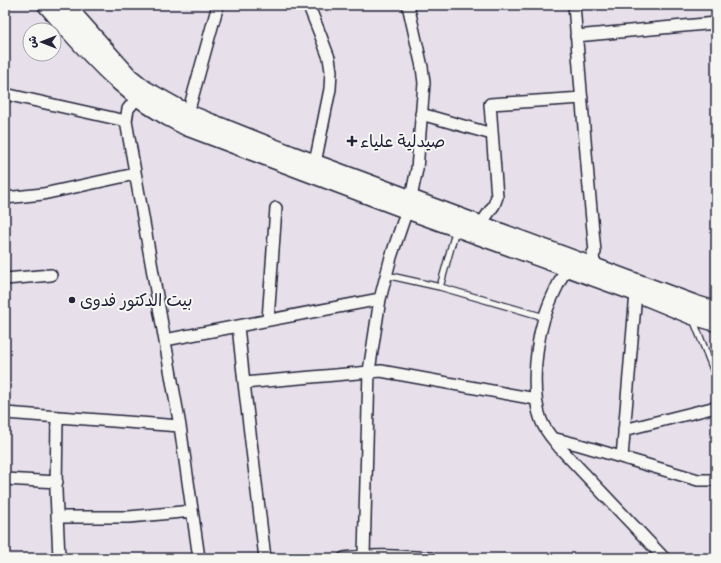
<svg xmlns="http://www.w3.org/2000/svg" width="721" height="563" font-family="Caveat,'Playpen Sans Arabic',sans-serif">
	<rect width="100%" height="100%" fill="#e7e0eb"/>
	<filter id="ink" filterUnits="userSpaceOnUse"><feTurbulence type="fractalNoise" baseFrequency=".025" numOctaves="2"/><feDisplacementMap in="SourceGraphic" scale="8" xChannelSelector="R" yChannelSelector="G"/><feConvolveMatrix kernelMatrix="1 2 1 2 8 2 1 2 1" color-interpolation-filters="sRGB"/></filter>
	<g filter="url(#ink)">
		<g fill="none" stroke-linecap="round" stroke-linejoin="round">
			<defs>
				<path id="service" d="M 386,275 L 440,287 L 544,317
					M 440,287 L 456,229
					M 693,319 L 714,372"/>
				<path id="minor" d="M 306,5 L 310,9 L 320,34 L 329,58 L 331,71 L 330,89 L 315,163
					M 574,5 L 588,177 L 595,252 L 593,253 L 594,265 L 592,272
					M 576,36 L 716,23
					M 142,92 L 128,109 L 126,121 L 180,426 L 199,558
					M 5,94 L 126,121
					M 188,113 L 218,5
					M 421,114 L 492,134
					M 5,198 L 43,194 L 135,174
					M 481,224 L 494,205 L 497,197 L 490,104 L 582,98
					M 566,268 C 560,281 553,294 548,307 C 536,337 530,390 541,420 C 545,431 553,439 560,448 L 664,558
					M 5,279 L 51,275
					M 268,320 L 276,208
					M 238,326 L 244,383
					M 165,340 L 380,299
					M 5,413 L 180,426
					M 57,417 L 56,491 L 59,558
					M 624,430 L 716,407
					M 552,438 L 580,445 L 698,480 L 716,480
					M 622,457 L 636,293
					M 5,479 L 57,482
					M 57,517 L 129,517 L 192,511
					M 364,555 L 369,371 L 380,299 L 391,257 L 411,198 L 414,183 L 417,169 L 424,83 L 422,67 L 408,5
					M 265,558 L 244,383 L 381,371 L 536,399
					M 344,558 C 373,554 401,556 431,558"/>
				<path id="secondary" d="M 46,5 C 90,55 125,98 186,127 L 406,210 L 636,293 L 692,316 L 716,323
					M 66,5 L 130,77 L 145,89 L 188,113 L 291,154 L 696,304 L 716,310"/>
			</defs>
			<!-- service casing -->
			<use href="#service" stroke="#22223b" stroke-width="8"/>
			<!-- minor casing -->
			<use href="#minor" stroke="#22223b" stroke-width="14"/>
			<!-- secondary casing -->
			<use href="#secondary" stroke="#22223b" stroke-width="19"/>
			<!-- service -->
			<use href="#service" stroke="#f6f6f2" stroke-width="5.5"/>
			<!-- minor -->
			<use href="#minor" stroke="#f6f6f2" stroke-width="11"/>
			<!-- secondary -->
			<use href="#secondary" stroke="#f6f6f2" stroke-width="16"/>
		</g>
	</g>
	<!-- markers -->
	<g fill="#22223b" stroke="#f6f6f2" stroke-width="1.5">
		<path d="M350 135h4v4h4v4h-4v4h-4v-4h-4v-4h4z"/>
		<circle cx="72" cy="300" r="4"/>
	</g>
	<g text-anchor="middle" dominant-baseline="central" stroke-width="4" stroke-linejoin="round" paint-order="stroke">
		<!-- poi labels -->
		<g font-size="17" fill="#22223b" stroke="#f6f6f2" text-anchor="start">
			<text x="360" y="141">صيدلية علياء</text>
			<text x="80" y="300">بيت الدكتور فدوى</text>
		</g>
	</g>
	<!-- margin -->
	<rect width="721" height="563" fill="none" stroke="#f6f6f2" stroke-width="20"/>
	<rect x="10" y="10" width="701" height="543" fill="none" stroke="#22223b" stroke-width="1.5" filter="url(#ink)"/>
	<!-- north arrow -->
	<g transform="translate(42 42) rotate(270)"><circle r="19" fill="#f6f6f2" stroke="#a1a1a9"/>
	<path d="M0-3L7 15L0 10L-7 15Z" fill="#22223b"/>
	<text y="-6" font-size="11" font-weight="bold" text-anchor="middle" fill="#22223b">ش</text>
	</g>
</svg>
